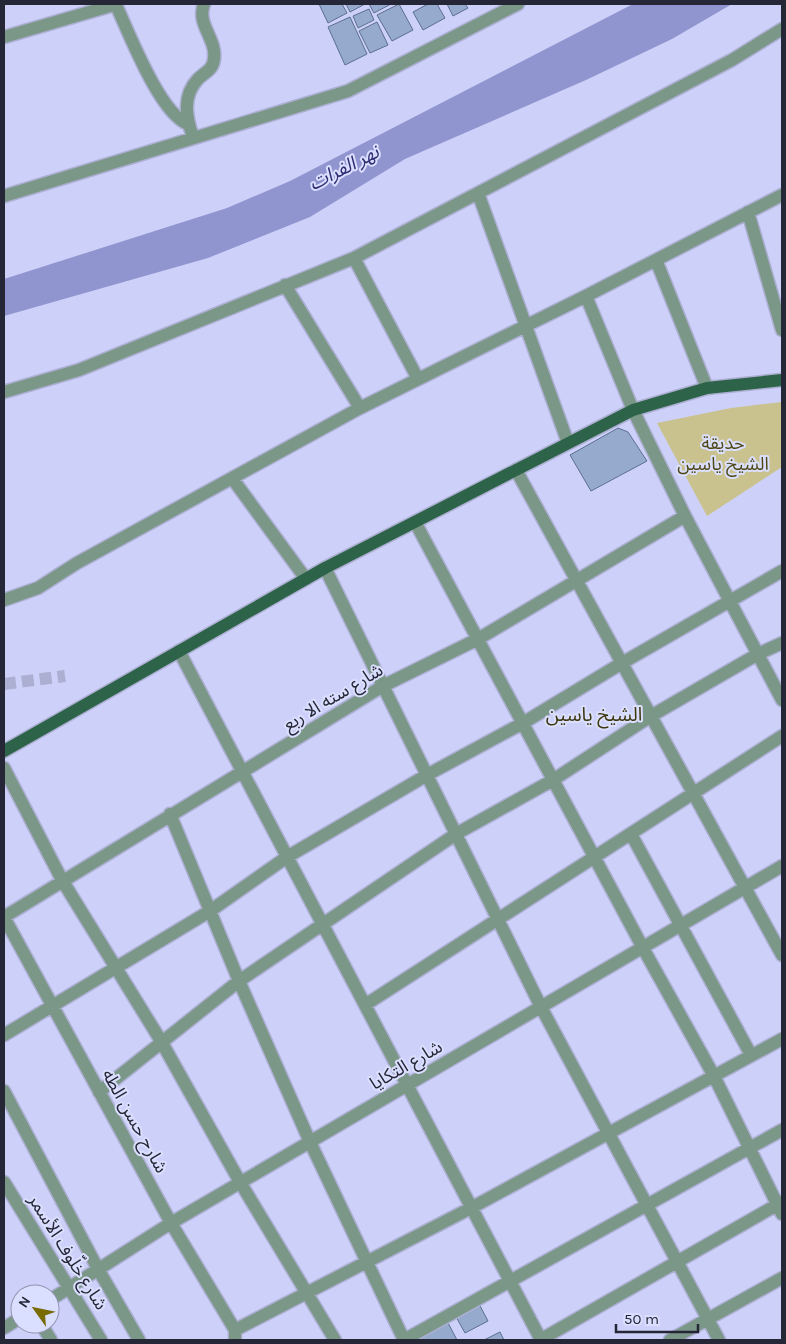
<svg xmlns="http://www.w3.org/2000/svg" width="786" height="1344" font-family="Karla,'Noto Sans Arabic',sans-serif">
	<rect width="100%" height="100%" fill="#cdd1f9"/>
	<!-- green -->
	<path fill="#cac28e" d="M 782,402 L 782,467 L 707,516 L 657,423 L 731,408 Z"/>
	<!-- water -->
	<path fill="#9195cf" d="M 633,4 L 732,4 L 672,39 L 586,80 L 405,159 L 310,217 L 208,258 L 4,316 L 4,279 L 227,208 L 290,181 Z"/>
	<!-- building -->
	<path fill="#96aacd" stroke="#5c6f8f" d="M 319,4 L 342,4 L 347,13 L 328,23 Z
		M 346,4 L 365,4 L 350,12 Z
		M 369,4 L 391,4 L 374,13 Z
		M 399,4 L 413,30 L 392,41 L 377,15 Z
		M 428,4 L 437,4 L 445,18 L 423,30 L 413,12 Z
		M 447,4 L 465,4 L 468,8 L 453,16 Z
		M 369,9 L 374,20 L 358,28 L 353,16 Z
		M 350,17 L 367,54 L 345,65 L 328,27 Z
		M 377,22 L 388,45 L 370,53 L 359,31 Z
		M 618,428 L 628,432 L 647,461 L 591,491 L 570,455 Z
		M 478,1302 L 488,1321 L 465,1333 L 455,1315 Z
		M 447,1321 L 457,1340 L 412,1340 Z
		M 500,1332 L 504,1340 L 484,1340 Z"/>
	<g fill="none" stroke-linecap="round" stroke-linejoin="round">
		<!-- minor-tunnel -->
		<path stroke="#acafd2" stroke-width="12" stroke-dasharray="12 6" stroke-linecap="butt" d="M 4,684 L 65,676"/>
		<defs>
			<path id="minor" d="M 116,5 C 129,33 160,114 188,124
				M 4,37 L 117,4
				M 193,137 C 186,117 182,96 198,79 C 205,72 213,70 214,59 C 217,39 196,24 204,4
				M 478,193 L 568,443
				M 4,196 L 348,91 L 518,4
				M 748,212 L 782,330
				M 354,258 L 418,379
				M 656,260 L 707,388
				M 285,285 L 360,408
				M 586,296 L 633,410 L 685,516 L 782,700
				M 4,392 L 79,370 L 354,258 L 732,60 L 782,29
				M 516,470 L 782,955
				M 232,478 L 306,579
				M 415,522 L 643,948 L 714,1076 L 782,1214
				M 325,568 L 541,1007 L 719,1340
				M 4,600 L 38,588 L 77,563 L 360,408 L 586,296 L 782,195
				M 179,651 L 541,1340
				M 4,768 L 62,880 L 161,1041 L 240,1182 L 335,1340
				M 170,814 L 239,981 L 310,1142 L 404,1340
				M 631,834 L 751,1055
				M 365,1005 L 782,736
				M 4,1035 L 210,911 L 287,857 L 427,775 L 523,723 L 622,663 L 782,571
				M 4,1091 L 98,1269 L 139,1340
				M 99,1092 L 239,981 L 456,834 L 553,780 L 651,716 L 758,654 L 782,643
				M 4,1182 L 101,1340
				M 50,1300 L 171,1223 L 782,866
				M 41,1324 L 51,1340
				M 4,1328 L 20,1318
				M 235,1330 L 471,1208 L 782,1039
				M 235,1340 L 235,1330 L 171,1223 L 4,917 L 383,686 L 478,639 L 685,516
				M 404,1340 L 782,1130
				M 540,1340 L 782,1202
				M 670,1340 L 782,1278"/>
			<path id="major" d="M 4,751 L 325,568 L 633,410 L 707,388 L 782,380"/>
		</defs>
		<!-- minor casing -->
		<use href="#minor" stroke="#acafd2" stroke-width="15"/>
		<!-- major casing -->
		<use href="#major" stroke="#acafd2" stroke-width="15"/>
		<!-- minor -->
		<use href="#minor" stroke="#7b9787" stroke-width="12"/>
		<!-- major -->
		<use href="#major" stroke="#2d6349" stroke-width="12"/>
	</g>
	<g text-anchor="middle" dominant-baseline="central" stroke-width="4" stroke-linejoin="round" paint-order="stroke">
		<!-- park labels -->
		<g font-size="18" fill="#4f4816" stroke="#dbdfff">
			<text x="723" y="443">حديقة<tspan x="723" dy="21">الشيخ ياسين</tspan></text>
		</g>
		<!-- street labels -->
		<g font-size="18" fill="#262736" stroke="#dbdfff">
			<text transform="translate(333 697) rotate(-31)">شارع سته الا ربع</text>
			<text transform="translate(406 1065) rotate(-30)">شارع التكايا</text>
			<text transform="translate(135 1121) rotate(61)">شارح حسن الطه</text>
			<text transform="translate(68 1252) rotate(58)">شارع خلّوف الأسمر</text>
		</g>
		<!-- water labels -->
		<g font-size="19" font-style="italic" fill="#312d72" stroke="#dbdfff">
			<text transform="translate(344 168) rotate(-27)">نهر الفرات</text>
		</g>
		<!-- neighbourhood labels -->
		<g font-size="19" fill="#3d370d" stroke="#dbdfff">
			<text x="594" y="715">الشيخ ياسين</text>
		</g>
	</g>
	<!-- border -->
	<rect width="786" height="1344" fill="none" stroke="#262736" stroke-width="10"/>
	<!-- north arrow -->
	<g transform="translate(35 1309) rotate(303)"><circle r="24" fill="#dbdfff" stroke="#9395af"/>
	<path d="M0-4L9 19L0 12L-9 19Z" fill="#786b04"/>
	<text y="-8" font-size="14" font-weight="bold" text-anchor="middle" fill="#262736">N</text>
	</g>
	<!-- scale -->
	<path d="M616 1324v8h82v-8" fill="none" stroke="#262736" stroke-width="2.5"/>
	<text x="624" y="1324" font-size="15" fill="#262736" stroke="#dbdfff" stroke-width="4" paint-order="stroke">50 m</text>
</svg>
